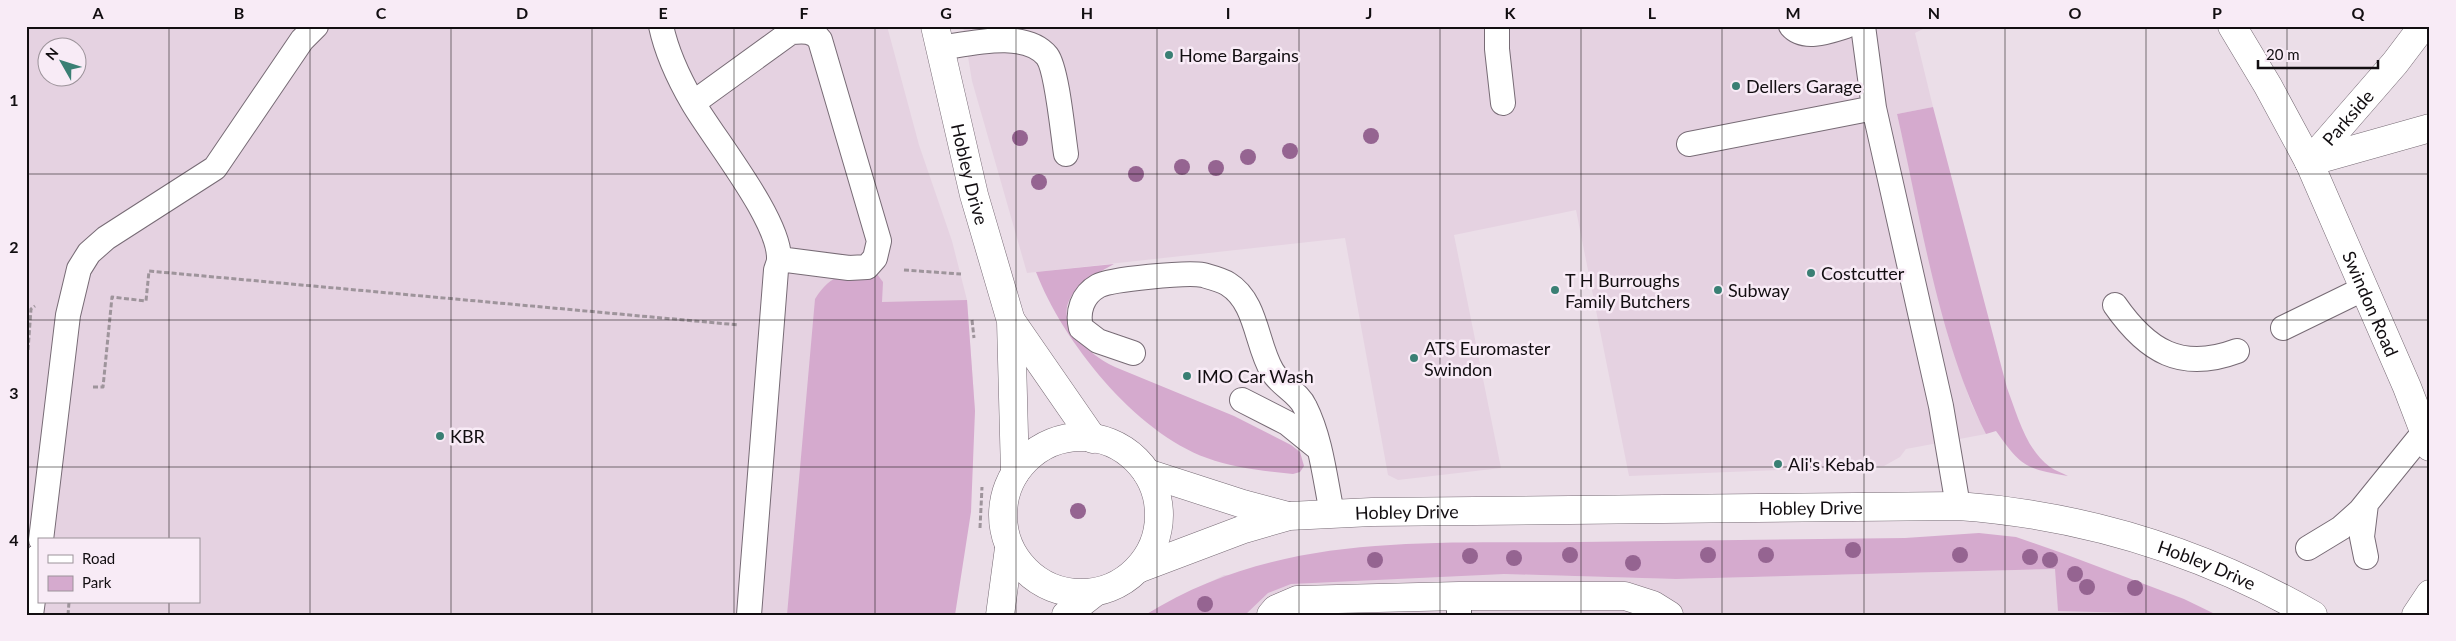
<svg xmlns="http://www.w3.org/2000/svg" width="2456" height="641" font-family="Lato,sans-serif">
	<rect width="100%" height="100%" fill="#ebdee8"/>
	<!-- built -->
	<path fill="#e5d2e1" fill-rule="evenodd" d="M 26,26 L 887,26 L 919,145 L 952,241 L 967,300 L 975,411 L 954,615 L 26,615 ZM 48,48 L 78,48 L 78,78 L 48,78 ZM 39,540 L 199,540 L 199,602 L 39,602 Z
		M 963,26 L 1929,26 L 1915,33 L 1933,107 L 1897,114 L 1948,336 L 1971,403 L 1986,434 L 1906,449 L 1900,457 L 1884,466 L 1629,476 L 1576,210 L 1454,235 L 1501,468 L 1398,480 L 1388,475 L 1345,238 L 1027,273 L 972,81 Z
		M 2055,569 L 2108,611 L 2133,612 L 2141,615 L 1145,615 L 1224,575 L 1504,574 L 1676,579 Z"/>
	<!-- green -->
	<path fill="#d5aace" d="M 1933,107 L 2007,388 C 2017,414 2026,450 2050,467 C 2056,471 2063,473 2068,476 C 2025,469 2021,466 1996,431 L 1986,434 C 1938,338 1921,219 1897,114 Z
		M 1114,264 C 1086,279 1049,300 1076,336 C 1087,350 1098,359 1115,367 L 1234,416 L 1291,445 L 1300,452 L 1304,466 L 1300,472 L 1293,474 C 1264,471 1234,468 1207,458 C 1135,432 1063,342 1036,272 Z
		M 874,270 L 883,282 L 882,302 L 967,300 L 975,411 L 971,512 L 955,615 L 787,615 L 815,299 C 832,272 845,275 874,270 Z
		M 1979,533 L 2016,537 L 2062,553 L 2184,599 L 2217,615 L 2058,611 L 2055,569 L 1676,579 L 1504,574 L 1291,584 L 1268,593 L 1245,615 L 1145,615 C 1279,531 1428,544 1579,542 C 1688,541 1796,539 1905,538 Z"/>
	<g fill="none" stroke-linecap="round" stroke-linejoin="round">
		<defs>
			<path id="lane" d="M 661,26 C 667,54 679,79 693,103 C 714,139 780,220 779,259 C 779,262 777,267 776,270 L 749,615
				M 1497,26 L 1497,49 L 1503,103
				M 1791,26 C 1804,41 1830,31 1846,26
				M 1863,26 L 1874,108 L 1941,406 L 1958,506
				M 940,48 C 969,44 1025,29 1047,56 C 1057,69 1063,135 1066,154
				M 693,103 L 791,32 C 803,31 813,30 820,40 L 879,241 L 875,258 L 867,267 L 849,268 L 779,259
				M 1689,144 L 1874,108
				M 2115,305 C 2147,351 2181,372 2237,351
				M 2283,328 L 2363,289
				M 1133,353 L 1098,341 L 1081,328 C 1077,312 1082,295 1098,286 C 1111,279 1187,272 1203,275 C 1210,277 1222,280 1228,284 C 1257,302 1256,344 1272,371 C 1280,385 1299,393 1305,407 C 1321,439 1325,479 1332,513
				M 1242,400 L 1287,423 L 1319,449
				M 41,540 L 68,315 L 79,269 L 89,253 L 106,238 L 215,168 L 302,40 L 316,26
				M 2308,548 L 2341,528 L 2360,511 L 2424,432
				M 2366,557 L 2362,537 L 2366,504
				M 1459,596 L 1459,615
				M 31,615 L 39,555"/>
			<g id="street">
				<path id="s1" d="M 2309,162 L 2395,63 L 2423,26"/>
				<path d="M 2309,162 L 2430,128"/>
				<path d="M 1000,615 L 1009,548"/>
				<path d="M 1066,615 L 1094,593"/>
				<path d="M 1271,615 L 1276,609 L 1297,600 L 1459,596 L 1625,596 L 1653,605 L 1669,615"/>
			</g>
			<g id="secondary">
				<path id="s2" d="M 935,26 L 974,195 L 1011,321 L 1015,473"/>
				<path id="s3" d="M 2232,26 L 2268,86 L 2309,162 L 2407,387 L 2430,447"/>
				<path d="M 1012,322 L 1093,439"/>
				<circle cx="1081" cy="515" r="78"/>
				<path d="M 1147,473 L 1243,504 L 1288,516"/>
				<path id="s4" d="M 1138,569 L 1244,529 L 1289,516 L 1372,512 L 1958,506 C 2084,515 2203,552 2313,615"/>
				<path d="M 2416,615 L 2430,594"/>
			</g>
		</defs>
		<!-- lane casing -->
		<use href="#lane" stroke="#776b75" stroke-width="26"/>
		<!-- street casing -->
		<use href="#street" stroke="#776b75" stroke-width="29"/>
		<!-- secondary casing -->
		<use href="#secondary" stroke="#776b75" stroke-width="29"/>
		<!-- path -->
		<path stroke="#9e949b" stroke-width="3" stroke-dasharray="5 2.5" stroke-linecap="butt" d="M 904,270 L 961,274
			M 972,320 L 974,338
			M 28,350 L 31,309 L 35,306
			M 93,387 L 103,387 L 112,297 L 146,301 L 149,271 L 739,325
			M 980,528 L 982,487
			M 68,615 L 69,602"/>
		<!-- lane -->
		<use href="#lane" stroke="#fff" stroke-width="24"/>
		<!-- street -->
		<use href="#street" stroke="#fff" stroke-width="28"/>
		<!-- secondary -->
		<use href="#secondary" stroke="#fff" stroke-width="28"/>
	</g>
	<!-- trees -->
	<g fill="#956491">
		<circle cx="1371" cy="136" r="8"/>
		<circle cx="1020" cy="138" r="8"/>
		<circle cx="1290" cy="151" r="8"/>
		<circle cx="1248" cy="157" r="8"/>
		<circle cx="1182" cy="167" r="8"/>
		<circle cx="1216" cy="168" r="8"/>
		<circle cx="1136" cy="174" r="8"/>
		<circle cx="1039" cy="182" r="8"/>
		<circle cx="1078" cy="511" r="8"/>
		<circle cx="1853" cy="550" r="8"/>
		<circle cx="1570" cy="555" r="8"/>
		<circle cx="1708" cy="555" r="8"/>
		<circle cx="1766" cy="555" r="8"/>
		<circle cx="1960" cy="555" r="8"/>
		<circle cx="1470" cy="556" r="8"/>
		<circle cx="2030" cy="557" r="8"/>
		<circle cx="1514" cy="558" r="8"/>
		<circle cx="1375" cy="560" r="8"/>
		<circle cx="2050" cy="560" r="8"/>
		<circle cx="1633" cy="563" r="8"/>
		<circle cx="2075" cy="574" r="8"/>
		<circle cx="2087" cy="587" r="8"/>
		<circle cx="2135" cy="588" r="8"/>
		<circle cx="1205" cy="604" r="8"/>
	</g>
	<!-- grid -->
	<path fill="none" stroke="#120e11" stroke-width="1" stroke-opacity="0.55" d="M 169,26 L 169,540M 310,26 L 310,615M 451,26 L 451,615M 592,26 L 592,615M 734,26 L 734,615M 875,26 L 875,615M 1016,26 L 1016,615M 1157,26 L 1157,615M 1299,26 L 1299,615M 1440,26 L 1440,615M 1581,26 L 1581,615M 1722,26 L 1722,615M 1864,26 L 1864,615M 2005,26 L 2005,615M 2146,26 L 2146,615M 2287,26 L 2287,615M 26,174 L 2430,174M 26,320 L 2430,320M 26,467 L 2430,467M 169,602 L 169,615"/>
	<!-- markers -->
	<g fill="#3a7f74" stroke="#f8ebf6" stroke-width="2">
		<circle cx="1169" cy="55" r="5"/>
		<circle cx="1736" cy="86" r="5"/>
		<circle cx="1811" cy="273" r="5"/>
		<circle cx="1555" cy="290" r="5"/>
		<circle cx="1718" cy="290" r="5"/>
		<circle cx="1414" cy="358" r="5"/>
		<circle cx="1187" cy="376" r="5"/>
		<circle cx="440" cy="436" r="5"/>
		<circle cx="1778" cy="464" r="5"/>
	</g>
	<g text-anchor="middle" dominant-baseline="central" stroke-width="5" stroke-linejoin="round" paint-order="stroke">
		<!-- poi labels -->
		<g font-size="18" fill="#120e11" stroke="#f8ebf6" text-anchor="start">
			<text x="1179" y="55">Home Bargains</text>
			<text x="1746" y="86">Dellers Garage</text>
			<text x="1821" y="273">Costcutter</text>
			<text x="1565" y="280">T H Burroughs<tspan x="1565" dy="21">Family Butchers</tspan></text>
			<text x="1728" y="290">Subway</text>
			<text x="1424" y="348">ATS Euromaster<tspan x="1424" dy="21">Swindon</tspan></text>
			<text x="1197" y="376">IMO Car Wash</text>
			<text x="450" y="436">KBR</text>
			<text x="1788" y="464">Ali's Kebab</text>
		</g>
		<!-- street labels -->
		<g font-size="18" fill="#120e11" stroke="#f8ebf6">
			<text stroke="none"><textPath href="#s1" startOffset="59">Parkside</textPath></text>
			<text stroke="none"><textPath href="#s2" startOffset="152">Hobley Drive</textPath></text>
			<text stroke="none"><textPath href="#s3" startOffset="311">Swindon Road</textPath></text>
			<text stroke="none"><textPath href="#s4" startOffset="682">Hobley Drive</textPath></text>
			<text stroke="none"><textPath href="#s4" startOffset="278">Hobley Drive</textPath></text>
			<text stroke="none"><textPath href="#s4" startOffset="1086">Hobley Drive</textPath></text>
		</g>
	</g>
	<!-- border -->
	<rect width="2456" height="641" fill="none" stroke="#f8ebf6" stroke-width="55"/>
	<!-- legend -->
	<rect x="38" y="538" width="162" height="65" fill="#f8ebf6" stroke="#9c939a"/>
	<rect x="48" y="555" width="25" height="8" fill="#ffffff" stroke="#9c939a"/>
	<text x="82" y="564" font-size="15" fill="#120e11">Road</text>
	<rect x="48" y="576" width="25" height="15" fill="#d5aace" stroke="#9c939a"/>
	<text x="82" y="588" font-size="15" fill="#120e11">Park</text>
	<!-- north arrow -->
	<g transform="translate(62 62) rotate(309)"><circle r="24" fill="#f8ebf6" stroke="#9c939a"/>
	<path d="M0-4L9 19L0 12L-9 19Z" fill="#3a7f74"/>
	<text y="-8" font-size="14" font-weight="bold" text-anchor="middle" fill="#120e11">N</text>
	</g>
	<!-- scale -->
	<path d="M2258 60v8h120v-8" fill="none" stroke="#120e11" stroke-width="2.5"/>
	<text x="2266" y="60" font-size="15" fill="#120e11" stroke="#f8ebf6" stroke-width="4" paint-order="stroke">20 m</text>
	<rect x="28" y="28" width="2400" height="586" fill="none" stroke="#120e11" stroke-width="2"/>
	<g font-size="16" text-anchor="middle" font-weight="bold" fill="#120e11">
		<text x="98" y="19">A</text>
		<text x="239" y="19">B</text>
		<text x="381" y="19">C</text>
		<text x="522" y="19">D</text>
		<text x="663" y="19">E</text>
		<text x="804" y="19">F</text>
		<text x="946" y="19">G</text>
		<text x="1087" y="19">H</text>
		<text x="1228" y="19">I</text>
		<text x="1369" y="19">J</text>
		<text x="1510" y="19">K</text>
		<text x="1652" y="19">L</text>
		<text x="1793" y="19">M</text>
		<text x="1934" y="19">N</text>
		<text x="2075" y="19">O</text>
		<text x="2217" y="19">P</text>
		<text x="2358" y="19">Q</text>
		<text x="14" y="106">1</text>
		<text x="14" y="253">2</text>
		<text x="14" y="399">3</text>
		<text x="14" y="546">4</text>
	</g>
</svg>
